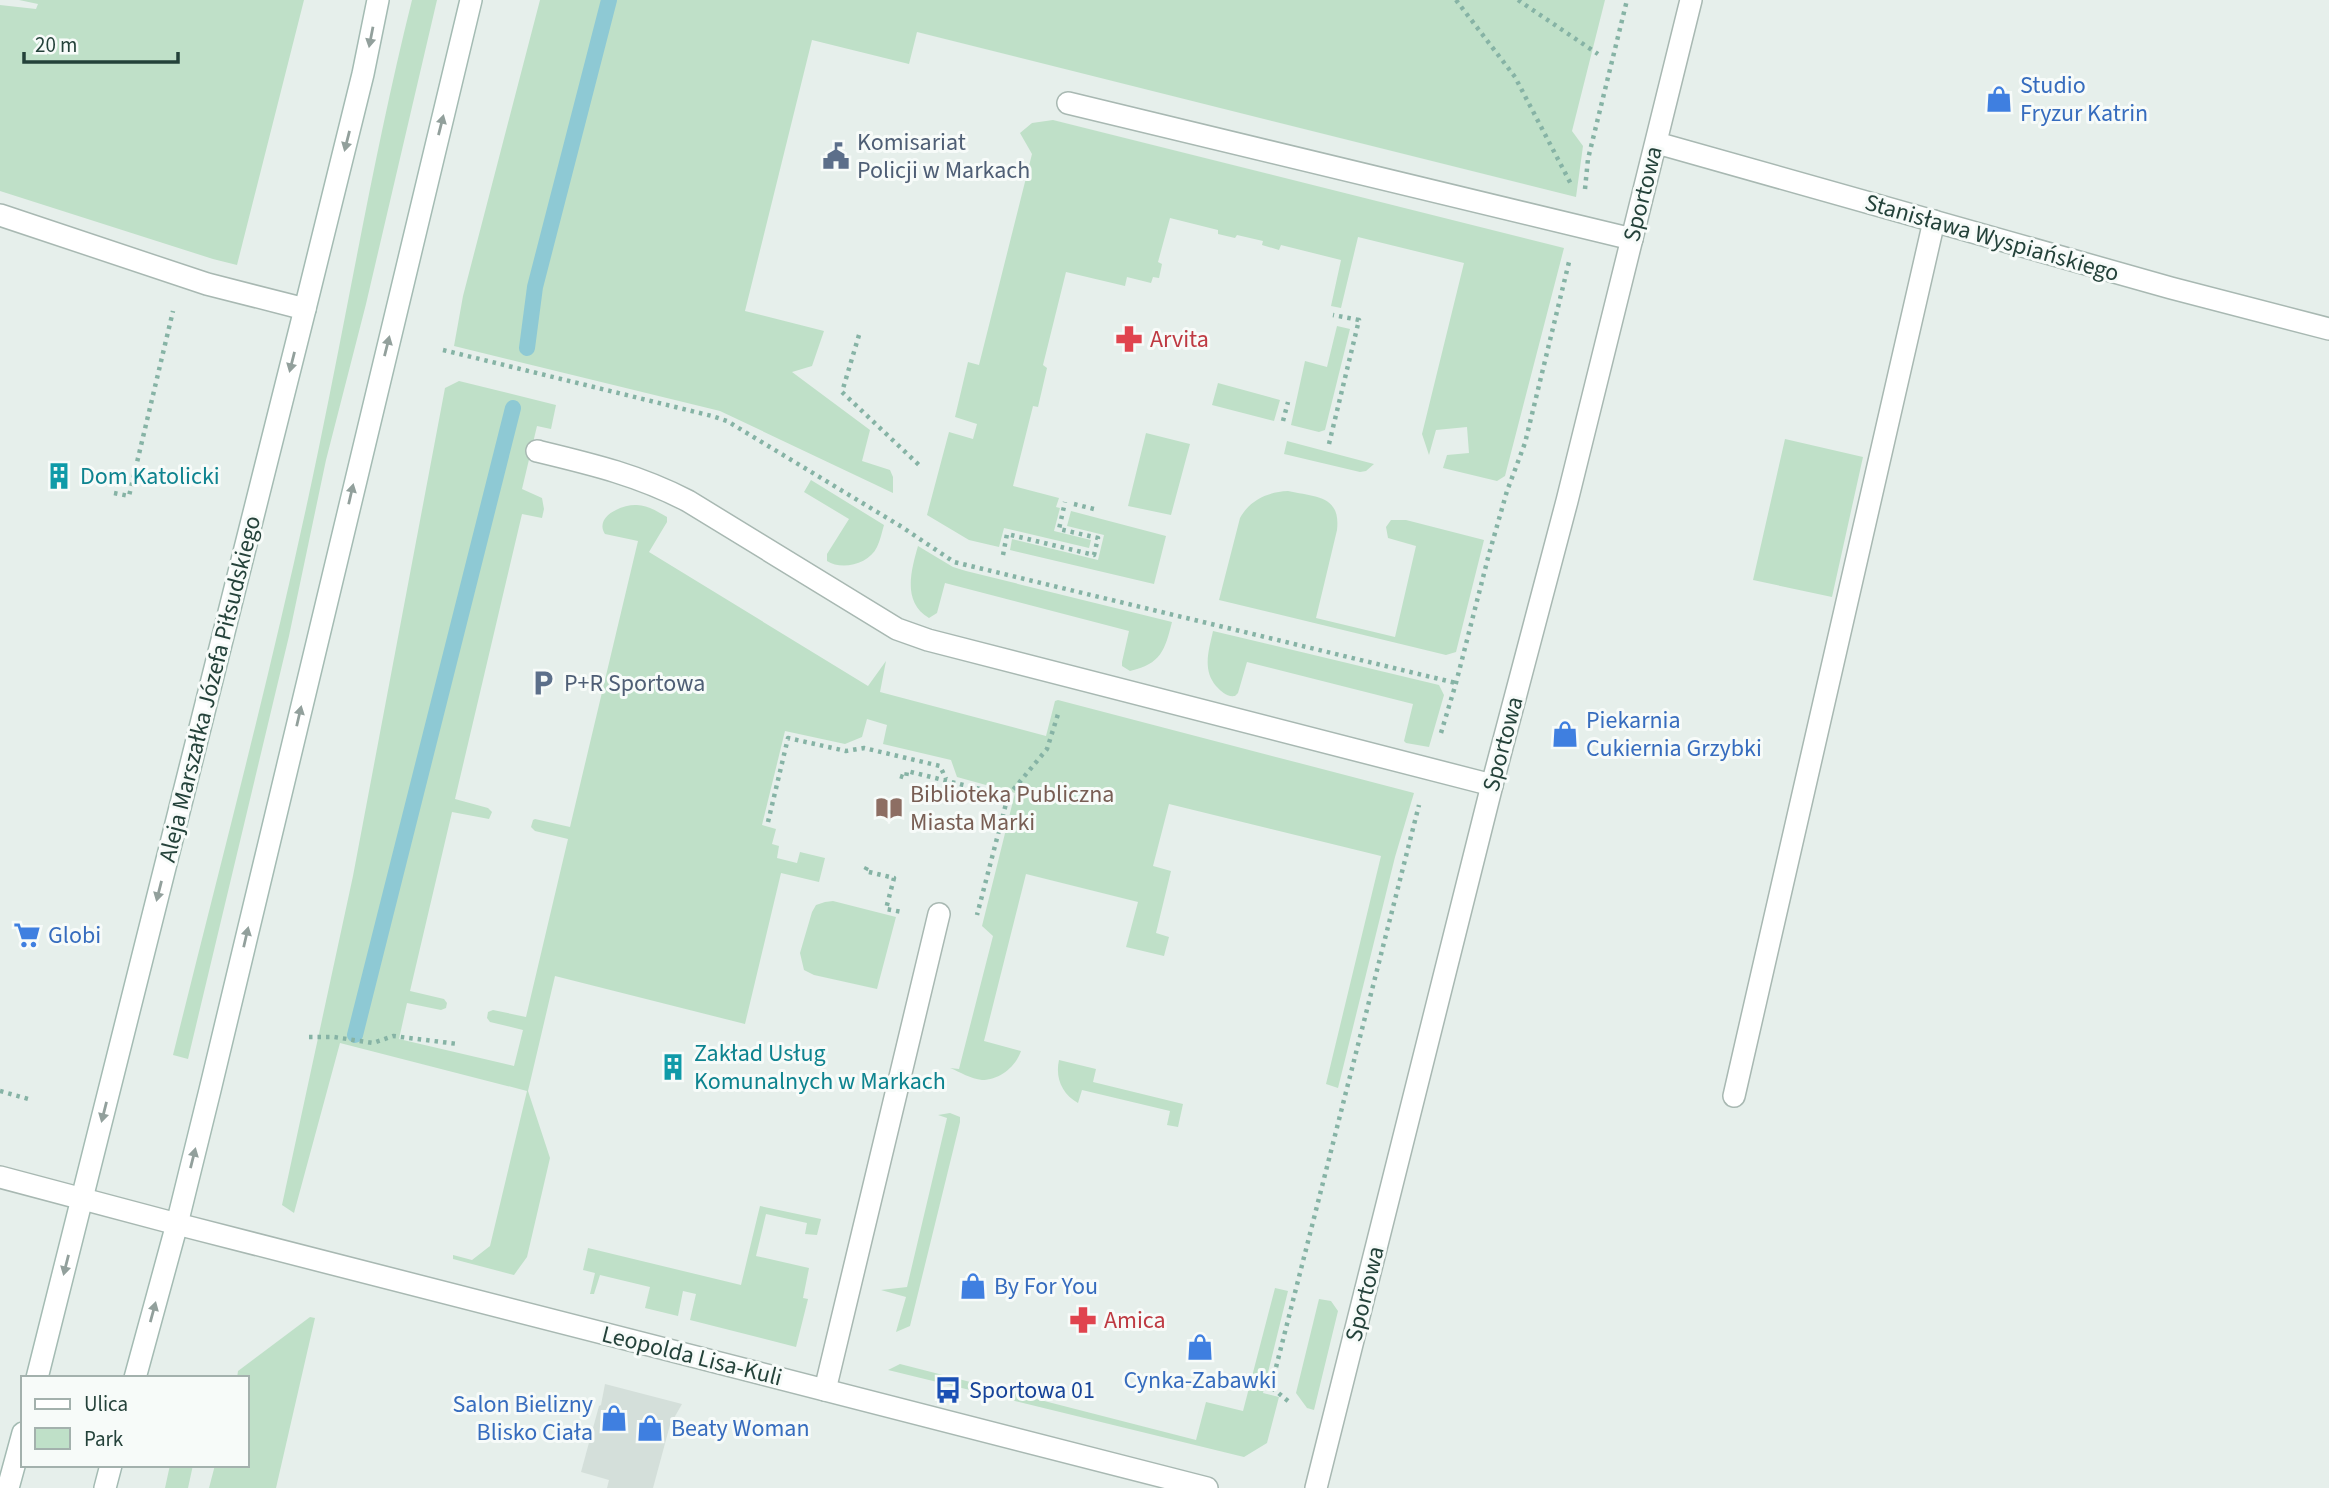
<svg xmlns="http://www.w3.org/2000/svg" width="2329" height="1488" font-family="'Source Sans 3',sans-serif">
	<rect width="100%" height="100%" fill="#e6efeb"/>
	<!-- built -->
	<path fill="#d4dfda" d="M 605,1384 L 682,1404 L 670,1425 L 653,1488 L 607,1488 L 609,1480 L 581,1472 L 599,1406 L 601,1405 Z"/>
	<!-- green -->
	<path fill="#bfe0c8" d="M 19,0 L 304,0 L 237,265 L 213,259 L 0,191 L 0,5 L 36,9 L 38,4 Z
		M 412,0 L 437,0 L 366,304 L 326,460 L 289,636 L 188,1059 L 173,1055 C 223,853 277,651 319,447 C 350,298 375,148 412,0 Z
		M 540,0 L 1605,0 L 1572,131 L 1583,146 L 1576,197 L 917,32 L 909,64 L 812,40 L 745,311 L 824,331 L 812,366 L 792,372 L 870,430 L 862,461 L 890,470 L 893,477 L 893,493 L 720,411 L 454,346 L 463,296 Z
		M 1053,120 L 1564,248 L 1505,476 L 1497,481 L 1443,468 L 1447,455 L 1469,453 L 1467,427 L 1436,430 L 1429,455 L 1422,434 L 1464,263 L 1358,237 L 1341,308 L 1331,306 L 1341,260 L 1281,245 L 1279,250 L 1262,245 L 1263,241 L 1237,235 L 1235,238 L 1218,234 L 1218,230 L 1170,218 L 1158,262 L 1162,264 L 1159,278 L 1153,277 L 1151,283 L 1127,277 L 1125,286 L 1066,272 L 1043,365 L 1047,368 L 1038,407 L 1033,406 L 1013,486 L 1059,498 L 1056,507 L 1060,508 L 1054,531 L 1091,540 L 1089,548 L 1004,528 L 999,547 L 969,540 L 927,515 L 949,432 L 973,439 L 977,424 L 955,417 L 968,362 L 979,365 L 1032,154 L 1020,133 L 1032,123 Z
		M 1337,326 L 1350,329 L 1325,430 L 1319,432 L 1291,425 L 1305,361 L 1327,367 Z
		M 459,381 L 556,405 L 551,429 L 537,426 L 522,489 L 542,498 L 544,509 L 542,518 L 522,514 L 455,799 L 488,808 L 492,812 L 489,819 L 452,812 L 410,991 L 444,999 L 447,1003 L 446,1008 L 441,1010 L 407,1003 L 399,1039 L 514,1066 L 523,1030 L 490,1022 L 487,1018 L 488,1012 L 493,1010 L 526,1017 L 568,839 L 535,831 L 531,827 L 533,820 L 535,819 L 570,827 L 638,541 L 605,534 C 594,517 621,505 635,505 C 646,504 658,512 667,517 L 667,522 L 649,552 L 868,686 L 886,661 L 880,692 L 1046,736 L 1055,701 L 1058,700 L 1414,793 L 1395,857 L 1338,1088 L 1326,1084 L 1381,856 L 1169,804 L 1153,866 L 1171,871 L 1156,933 L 1169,937 L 1164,956 L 1126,947 L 1138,902 L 1026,874 L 984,1041 L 1021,1051 C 1016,1066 1000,1080 982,1080 C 971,1079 960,1072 950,1068 L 959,1069 L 993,936 L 982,926 L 1015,793 L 957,777 L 951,760 L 883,744 L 887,725 L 867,719 L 862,737 L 845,744 L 785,731 L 762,825 L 776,829 L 772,844 L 779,846 L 777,858 L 797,863 L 800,852 L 825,858 L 819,882 L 781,873 L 745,1024 L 555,976 L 528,1091 L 550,1158 L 527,1257 L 514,1275 L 453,1259 L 453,1255 L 472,1260 L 490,1246 L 527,1091 L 340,1043 L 294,1213 L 282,1205 L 353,876 L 445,388 Z
		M 1218,383 L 1280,400 L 1274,421 L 1212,405 Z
		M 1146,433 L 1190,444 L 1171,515 L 1128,506 Z
		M 1785,439 L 1863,457 L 1832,597 L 1753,580 Z
		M 1287,441 L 1374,464 L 1366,471 L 1360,472 L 1284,454 Z
		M 811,480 L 884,525 C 882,532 880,541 877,547 C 869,564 842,571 827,561 L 827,554 L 849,519 L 804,492 Z
		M 1288,491 C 1315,497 1341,495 1337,530 L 1316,618 L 1395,637 L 1416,546 L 1388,538 L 1386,527 L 1391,520 L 1406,520 L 1484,540 L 1456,652 L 1446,655 L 1219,600 L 1240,518 C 1250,500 1267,492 1288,491 Z
		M 1071,511 L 1166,536 L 1154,584 L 1010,550 L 1012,539 L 1098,560 L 1104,535 L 1067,526 Z
		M 918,546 L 953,567 L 966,571 L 1172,622 C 1165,650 1161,664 1130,671 L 1122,666 L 1122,662 L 1129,631 L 945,583 L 937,613 L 929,618 C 902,602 911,571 918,546 Z
		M 1213,631 L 1439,685 L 1444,695 L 1429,747 L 1406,743 L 1404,741 L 1413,704 L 1247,662 L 1238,693 L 1235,696 C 1226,697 1222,692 1216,686 C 1202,669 1209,650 1213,631 Z
		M 833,901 L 896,917 L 877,989 L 814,975 L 804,970 L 800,953 L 812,912 L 816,905 L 825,902 Z
		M 1059,1060 L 1096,1069 L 1093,1082 L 1183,1104 L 1178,1127 L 1167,1125 L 1170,1111 L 1082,1090 L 1078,1103 C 1062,1094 1055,1078 1059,1060 Z
		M 950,1113 L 960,1117 L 960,1122 L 910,1326 L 896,1332 L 906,1297 L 881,1290 L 907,1287 L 947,1118 L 938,1115 Z
		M 760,1206 L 821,1219 L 817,1235 L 805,1234 L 807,1223 L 766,1214 L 756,1256 L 809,1268 L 803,1298 L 808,1299 L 796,1347 L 690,1320 L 696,1294 L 683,1291 L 678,1316 L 645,1308 L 650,1287 L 600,1275 L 594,1294 L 590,1294 L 595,1273 L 583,1270 L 588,1248 L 741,1285 Z
		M 1275,1288 L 1288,1291 L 1263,1393 L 1279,1397 L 1267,1443 L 1244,1457 L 888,1370 L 900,1364 L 1196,1440 L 1206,1402 L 1243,1411 Z
		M 1319,1299 L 1331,1301 L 1338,1311 L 1314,1410 L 1307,1408 L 1296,1393 Z
		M 310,1317 L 315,1318 L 276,1488 L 209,1488 L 215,1465 L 247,1465 L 247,1378 L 237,1378 L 238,1371 Z
		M 170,1465 L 193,1465 L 188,1488 L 165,1488 Z"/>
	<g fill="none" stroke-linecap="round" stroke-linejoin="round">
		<!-- stream -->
		<path stroke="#8ec9d4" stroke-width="16" d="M 527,348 L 535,287 L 609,0
			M 355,1035 L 513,408"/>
		<defs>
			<path id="lane" d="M 1068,103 L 1632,239
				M 0,215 L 207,284 L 305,309
				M 537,451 C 591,464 638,475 688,501 L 897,629 L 928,640 L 1492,785
				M 1734,1096 L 1934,221
				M 825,1390 L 939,914"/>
			<path id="street" d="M 1657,143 L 2171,288 L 2329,329
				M 0,1177 L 177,1224 L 1207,1488
				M 1316,1488 L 1492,785 L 1567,501 L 1691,0"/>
			<path id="secondary" d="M 37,1378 L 305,309 L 363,74 L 378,0
				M 135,1378 L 177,1224 L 210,1090 L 471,0
				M 8,1488 L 23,1433
				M 105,1488 L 111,1465"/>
		</defs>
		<!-- lane casing -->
		<use href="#lane" stroke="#a8b8b2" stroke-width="24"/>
		<!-- street casing -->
		<use href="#street" stroke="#a8b8b2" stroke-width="24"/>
		<!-- secondary casing -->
		<use href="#secondary" stroke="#a4bbb3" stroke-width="24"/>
		<!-- path -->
		<path stroke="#86b3a5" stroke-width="4.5" stroke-dasharray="3.5 5" stroke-linecap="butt" d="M 1456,0 L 1515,77 L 1572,186
			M 1518,0 L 1598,54
			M 1585,189 L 1588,159 L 1627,0
			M 859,335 L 842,392 L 919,465
			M 443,350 L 712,416 L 727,421 L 902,527 L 954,562 L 1456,683
			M 1283,421 L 1288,402
			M 1329,444 L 1359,320 L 1333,315
			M 114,493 L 129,496 L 173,311
			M 1074,504 L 1098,510
			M 1003,555 L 1007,534 L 1094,555 L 1098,538 L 1059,529 L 1065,502
			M 1441,733 L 1456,683 L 1489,554 L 1507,491 L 1525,443 L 1569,262
			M 900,776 L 906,778 L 907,771 L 1008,796 L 977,915
			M 1008,796 L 1047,749 L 1059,711
			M 768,822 L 788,738 L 846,751 L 864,748 L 940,766 L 946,779
			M 867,867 L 865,871 L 894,878 L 886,909 L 902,912
			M 309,1037 L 334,1037 L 373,1043 L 393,1036 L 458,1044
			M 0,1091 L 32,1100
			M 1288,1401 L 1271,1387 L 1419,805"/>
		<!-- lane -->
		<use href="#lane" stroke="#fff" stroke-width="21"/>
		<!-- street -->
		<use href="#street" stroke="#fff" stroke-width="21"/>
		<!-- secondary -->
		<use href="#secondary" stroke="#fff" stroke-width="21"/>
	</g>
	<!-- one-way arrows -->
	<defs><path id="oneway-solid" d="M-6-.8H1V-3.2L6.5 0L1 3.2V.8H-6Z" transform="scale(1.75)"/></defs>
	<g fill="#92a09c">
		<use href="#oneway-solid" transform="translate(371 37) rotate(101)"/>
		<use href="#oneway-solid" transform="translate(441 125) rotate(-76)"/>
		<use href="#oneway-solid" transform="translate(347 141) rotate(104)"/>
		<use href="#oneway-solid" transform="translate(387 346) rotate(-76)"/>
		<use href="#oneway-solid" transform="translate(292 362) rotate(104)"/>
		<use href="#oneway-solid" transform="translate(351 494) rotate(-77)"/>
		<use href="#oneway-solid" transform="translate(299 716) rotate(-77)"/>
		<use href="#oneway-solid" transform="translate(159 891) rotate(104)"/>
		<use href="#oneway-solid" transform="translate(246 937) rotate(-77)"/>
		<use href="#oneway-solid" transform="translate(104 1112) rotate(104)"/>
		<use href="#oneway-solid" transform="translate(193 1158) rotate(-76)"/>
		<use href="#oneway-solid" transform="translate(66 1265) rotate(104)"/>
		<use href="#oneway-solid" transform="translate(153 1312) rotate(-75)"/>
	</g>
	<!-- icons -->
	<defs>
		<symbol id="shop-bare" viewBox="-9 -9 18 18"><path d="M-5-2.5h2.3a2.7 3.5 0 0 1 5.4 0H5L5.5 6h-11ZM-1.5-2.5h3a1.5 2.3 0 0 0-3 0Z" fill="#3f7fe0" stroke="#f7fbf9" stroke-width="2.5" paint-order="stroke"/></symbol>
		<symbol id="civic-bare" viewBox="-9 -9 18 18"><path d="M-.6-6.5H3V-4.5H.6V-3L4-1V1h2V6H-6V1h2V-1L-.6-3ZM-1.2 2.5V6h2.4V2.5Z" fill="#5c6f8a" stroke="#f7fbf9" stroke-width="2.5" paint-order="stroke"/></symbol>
		<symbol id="pharmacy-bare" viewBox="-9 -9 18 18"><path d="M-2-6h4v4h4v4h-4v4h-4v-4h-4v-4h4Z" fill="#e0444e" stroke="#f7fbf9" stroke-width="2.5" paint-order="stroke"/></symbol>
		<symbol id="building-bare" viewBox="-9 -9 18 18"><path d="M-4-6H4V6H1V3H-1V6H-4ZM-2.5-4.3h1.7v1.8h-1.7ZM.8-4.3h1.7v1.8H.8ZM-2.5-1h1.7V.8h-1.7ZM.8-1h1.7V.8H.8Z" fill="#0f9aa8" stroke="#f7fbf9" stroke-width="2.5" paint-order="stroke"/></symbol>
		<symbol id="parking-bare" viewBox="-9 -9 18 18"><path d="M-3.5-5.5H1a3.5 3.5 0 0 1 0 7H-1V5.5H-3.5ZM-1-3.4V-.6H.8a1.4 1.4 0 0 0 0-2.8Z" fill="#5c6f8a" stroke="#f7fbf9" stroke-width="2.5" paint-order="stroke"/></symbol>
		<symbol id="library-bare" viewBox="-9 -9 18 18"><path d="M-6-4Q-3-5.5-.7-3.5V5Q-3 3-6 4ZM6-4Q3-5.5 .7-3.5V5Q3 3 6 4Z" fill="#8d6e63" stroke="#f7fbf9" stroke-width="2.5" paint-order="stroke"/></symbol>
		<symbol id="supermarket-bare" viewBox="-9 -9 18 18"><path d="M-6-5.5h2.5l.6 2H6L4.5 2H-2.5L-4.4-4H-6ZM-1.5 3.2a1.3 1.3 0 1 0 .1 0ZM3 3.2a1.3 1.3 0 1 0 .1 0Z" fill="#3f7fe0" stroke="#f7fbf9" stroke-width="2.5" paint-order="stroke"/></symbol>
		<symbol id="bus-bare" viewBox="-9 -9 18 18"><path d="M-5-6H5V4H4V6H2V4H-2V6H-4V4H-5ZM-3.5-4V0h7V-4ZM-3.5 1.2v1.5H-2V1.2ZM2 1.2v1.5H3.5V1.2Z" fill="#1a4fb4" stroke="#f7fbf9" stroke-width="2.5" paint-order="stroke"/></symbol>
	</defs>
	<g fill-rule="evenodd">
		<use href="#shop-bare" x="1980" y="80" width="38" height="38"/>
		<use href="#civic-bare" x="817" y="137" width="38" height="38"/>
		<use href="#pharmacy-bare" x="1110" y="320" width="38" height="38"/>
		<use href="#building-bare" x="40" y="457" width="38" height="38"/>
		<use href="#parking-bare" x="524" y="664" width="38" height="38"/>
		<use href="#shop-bare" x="1546" y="715" width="38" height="38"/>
		<use href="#library-bare" x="870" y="789" width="38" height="38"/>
		<use href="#supermarket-bare" x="8" y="916" width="38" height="38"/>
		<use href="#building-bare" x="654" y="1048" width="38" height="38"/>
		<use href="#shop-bare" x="954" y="1267" width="38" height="38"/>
		<use href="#pharmacy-bare" x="1064" y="1301" width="38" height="38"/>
		<use href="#shop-bare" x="1181" y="1328" width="38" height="38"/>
		<use href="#bus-bare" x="929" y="1371" width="38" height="38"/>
		<use href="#shop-bare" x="595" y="1399" width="38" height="38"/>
		<use href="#shop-bare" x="631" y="1409" width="38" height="38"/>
	</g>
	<g text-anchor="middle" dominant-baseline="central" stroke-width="6" stroke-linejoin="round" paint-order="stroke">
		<!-- shop labels -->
		<g font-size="24" fill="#366cbe" stroke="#f7fbf9" text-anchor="start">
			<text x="2020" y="85">Studio<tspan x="2020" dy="28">Fryzur Katrin</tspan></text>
			<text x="1586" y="720">Piekarnia<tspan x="1586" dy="28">Cukiernia Grzybki</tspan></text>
			<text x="48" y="935">Globi</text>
			<text x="994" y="1286">By For You</text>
			<text x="1200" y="1380" text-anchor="middle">Cynka-Zabawki</text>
			<text x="593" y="1404" text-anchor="end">Salon Bielizny<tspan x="593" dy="28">Blisko Ciała</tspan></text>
			<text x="671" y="1428">Beaty Woman</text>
		</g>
		<!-- service labels -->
		<g font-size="24" fill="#4e5e75" stroke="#f7fbf9" text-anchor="start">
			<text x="857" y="142">Komisariat<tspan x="857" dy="28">Policji w Markach</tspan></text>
			<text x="564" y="683">P+R Sportowa</text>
		</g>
		<!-- street labels -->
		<g font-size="24" fill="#24423a" stroke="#f7fbf9">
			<text transform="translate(1643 194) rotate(-76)">Sportowa</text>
			<text transform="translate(1992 238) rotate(16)">Stanisława Wyspiańskiego</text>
			<text transform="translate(210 689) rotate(-76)">Aleja Marszałka Józefa Piłsudskiego</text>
			<text transform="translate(1503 744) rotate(-75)">Sportowa</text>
			<text transform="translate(1365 1294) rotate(-76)">Sportowa</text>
			<text transform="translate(692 1356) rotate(14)">Leopolda Lisa-Kuli</text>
		</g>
		<!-- health labels -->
		<g font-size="24" fill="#be3a42" stroke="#f7fbf9" text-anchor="start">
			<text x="1150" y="339">Arvita</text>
			<text x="1104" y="1320">Amica</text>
		</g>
		<!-- culture labels -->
		<g font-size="24" fill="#0d838f" stroke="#f7fbf9" text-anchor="start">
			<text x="80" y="476">Dom Katolicki</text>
			<text x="694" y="1053">Zakład Usług<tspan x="694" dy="28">Komunalnych w Markach</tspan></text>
		</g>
		<!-- education labels -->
		<g font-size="24" fill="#785e54" stroke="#f7fbf9" text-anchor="start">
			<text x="910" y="794">Biblioteka Publiczna<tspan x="910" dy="28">Miasta Marki</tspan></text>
		</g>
		<!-- transit labels -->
		<g font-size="24" fill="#164399" stroke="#f7fbf9" text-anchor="start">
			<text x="969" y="1390">Sportowa 01</text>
		</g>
	</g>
	<!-- legend -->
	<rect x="21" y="1376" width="228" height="91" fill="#f7fbf9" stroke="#a3b1ad" stroke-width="2"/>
	<rect x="35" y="1399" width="35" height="10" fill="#ffffff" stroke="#a3b1ad" stroke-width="2"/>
	<text x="84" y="1411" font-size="21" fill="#24423a">Ulica</text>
	<rect x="35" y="1428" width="35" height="21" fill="#bfe0c8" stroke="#a3b1ad" stroke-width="2"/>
	<text x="84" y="1446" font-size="21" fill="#24423a">Park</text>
	<!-- scale -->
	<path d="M24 52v10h154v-10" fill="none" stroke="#24423a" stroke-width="3.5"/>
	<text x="35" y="52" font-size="21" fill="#24423a" stroke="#f7fbf9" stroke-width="5" paint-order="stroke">20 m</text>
</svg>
